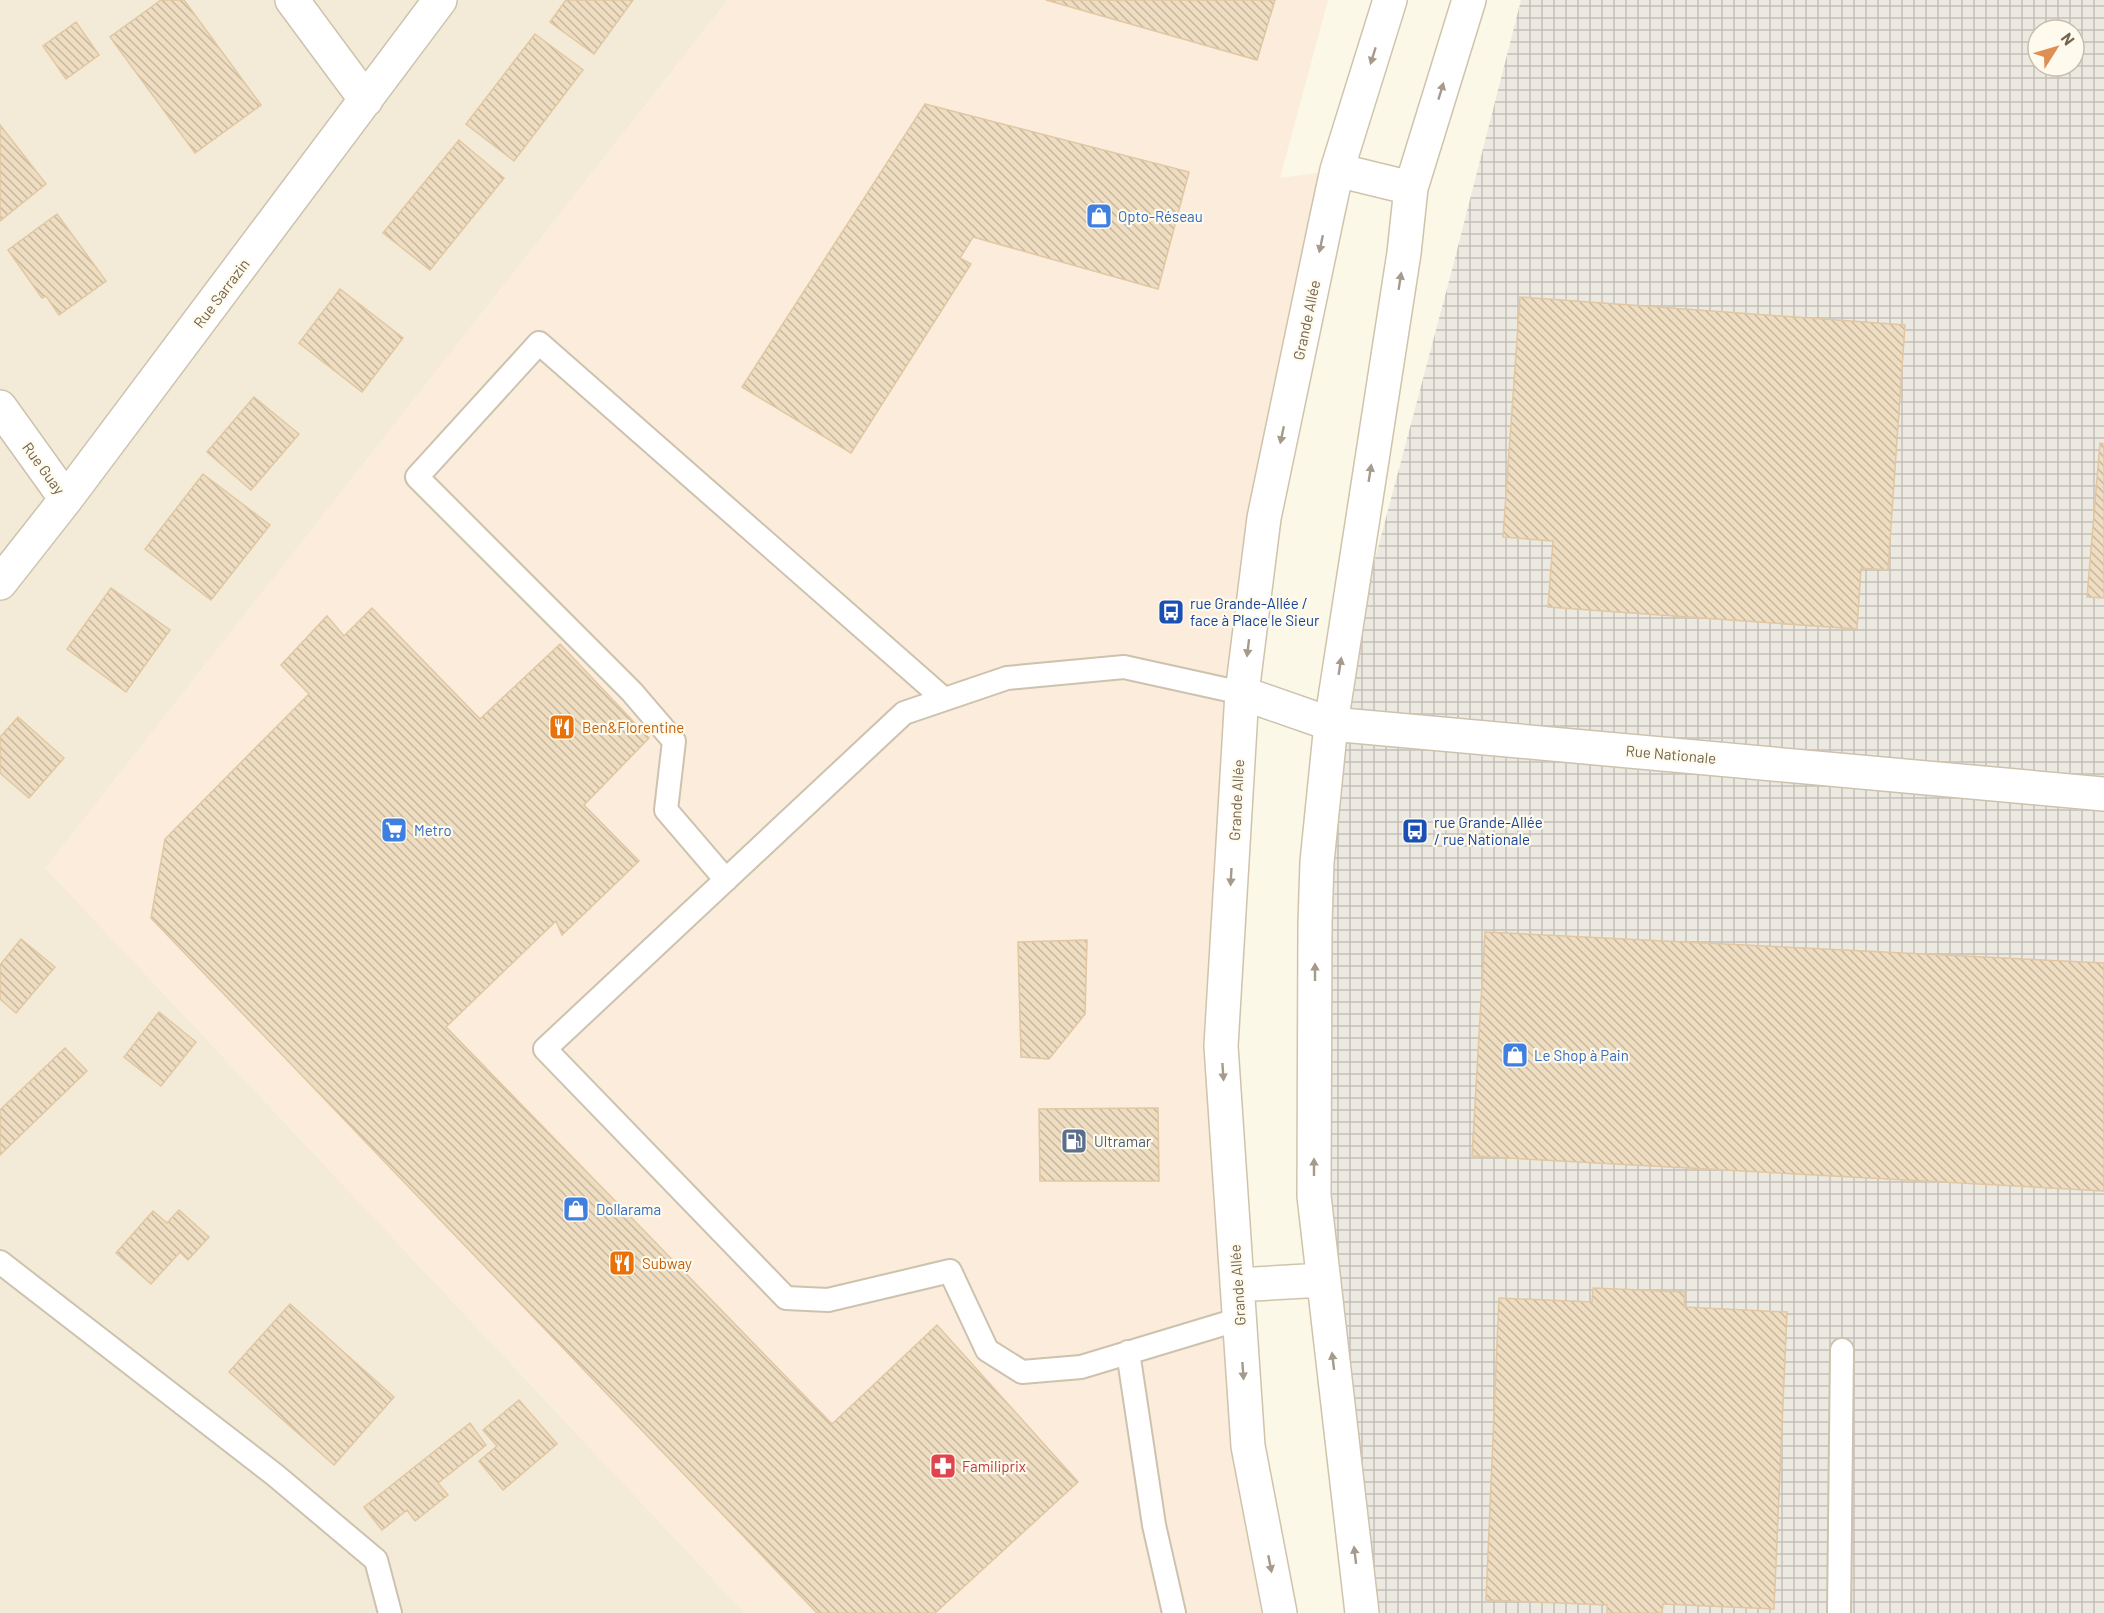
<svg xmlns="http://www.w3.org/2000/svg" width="2104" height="1613" font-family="Barlow,sans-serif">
	<defs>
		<pattern id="industrial-grid" width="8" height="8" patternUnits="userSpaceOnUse" patternTransform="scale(1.5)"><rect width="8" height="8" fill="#ece9e1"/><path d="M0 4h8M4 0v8" fill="none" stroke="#c4c0b9"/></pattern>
		<pattern id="building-back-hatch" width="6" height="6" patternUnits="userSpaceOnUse" patternTransform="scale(1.5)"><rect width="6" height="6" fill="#efddc1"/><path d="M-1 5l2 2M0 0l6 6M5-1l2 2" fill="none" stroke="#c6b79f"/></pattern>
	</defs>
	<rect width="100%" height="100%" fill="#fbf8e8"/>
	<!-- residential -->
	<path fill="#f3ebd7" d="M 0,0 L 728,0 L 46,868 L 745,1613 L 0,1613 Z"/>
	<!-- commercial -->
	<path fill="#fbecdc" d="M 728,0 L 1328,0 L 1280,178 L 1337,170 L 1264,518 L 1221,1046 L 1248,1446 L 1283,1613 L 745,1613 L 45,868 Z"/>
	<!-- industrial -->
	<path fill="url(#industrial-grid)" fill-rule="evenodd" d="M 1521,0 L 2104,0 L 2104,1613 L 1361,1613 L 1314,1196 L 1331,724 L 1453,266 ZM 2038,30 L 2074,30 L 2074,66 L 2038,66 Z"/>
	<!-- building -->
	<path fill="url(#building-back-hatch)" stroke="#e1c7a2" stroke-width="1.5" d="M 161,0 L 184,0 L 261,105 L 195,153 L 110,37 Z
		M 566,0 L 633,0 L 594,54 L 550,22 Z
		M 1046,0 L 1275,0 L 1257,60 Z
		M 76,22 L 99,55 L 66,79 L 43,46 Z
		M 535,34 L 583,70 L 514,161 L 466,124 Z
		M 925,104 L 1189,172 L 1158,289 L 973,237 L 960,258 L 971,264 L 851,453 L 742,387 Z
		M 0,125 L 46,184 L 0,221 Z
		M 459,140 L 504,178 L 430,270 L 383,233 Z
		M 57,214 L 106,281 L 59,315 L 46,296 L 42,298 L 8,250 Z
		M 340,289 L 403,338 L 362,392 L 299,343 Z
		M 1520,297 L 1905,325 L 1888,570 L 1861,568 L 1857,629 L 1548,607 L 1553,541 L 1503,537 Z
		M 254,397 L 299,434 L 251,490 L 207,452 Z
		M 2100,443 L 2104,444 L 2104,598 L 2087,597 Z
		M 203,474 L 270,525 L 211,600 L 145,549 Z
		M 111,588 L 170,630 L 126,692 L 67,649 Z
		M 372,608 L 480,719 L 560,644 L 649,738 L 584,805 L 639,861 L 562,935 L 556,921 L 446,1027 L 832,1424 L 937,1325 L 1078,1482 L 935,1613 L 817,1613 L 151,918 L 165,839 L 309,694 L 281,665 L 327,616 L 344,636 Z
		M 18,717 L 64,758 L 29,798 L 0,773 L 0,737 Z
		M 1485,932 L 2104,963 L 2104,1191 L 1472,1156 Z
		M 21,939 L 55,967 L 16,1013 L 0,999 L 0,965 Z
		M 1087,940 L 1085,1014 L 1049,1059 L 1021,1057 L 1018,942 Z
		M 159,1012 L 196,1042 L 161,1086 L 124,1057 Z
		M 65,1048 L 87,1071 L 0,1155 L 0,1110 Z
		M 1158,1108 L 1159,1181 L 1040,1181 L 1039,1109 Z
		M 179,1210 L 209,1237 L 188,1260 L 180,1252 L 151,1284 L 116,1253 L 153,1211 L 167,1223 Z
		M 1593,1288 L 1685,1292 L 1684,1307 L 1787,1312 L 1774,1609 L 1663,1604 L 1662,1613 L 1607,1613 L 1607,1605 L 1486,1600 L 1499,1298 L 1592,1302 Z
		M 290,1304 L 394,1397 L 334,1465 L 229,1372 Z
		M 519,1400 L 557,1444 L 503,1490 L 479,1461 L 497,1446 L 483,1430 Z
		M 470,1423 L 486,1445 L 438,1483 L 448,1495 L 415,1521 L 407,1510 L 382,1530 L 364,1507 Z"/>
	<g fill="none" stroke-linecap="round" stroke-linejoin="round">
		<defs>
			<path id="lane" d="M 726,880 L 666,810 L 674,741 L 632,692 L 417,477 L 539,343 L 944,699
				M 0,1262 L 275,1475 L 376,1560 L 390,1613
				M 1240,1319 L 1081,1367 L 1022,1372 L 987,1350 L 950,1271 L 828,1300 L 786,1298 L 545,1049 L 904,713 L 1007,678 L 1124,667 L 1242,693
				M 1128,1352 L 1154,1525 L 1174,1613
				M 1839,1613 L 1842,1350"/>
			<path id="street" d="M 292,0 L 366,100
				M 0,407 L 66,499
				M 0,583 L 66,499 L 440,0
				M 1242,693 L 1331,724 L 2104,794"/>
			<path id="secondary" d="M 1337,170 L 1411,188
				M 1237,1285 L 1323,1280
				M 1280,1613 L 1248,1446 L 1221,1046 L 1242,693 L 1264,518 L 1326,221 L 1337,170 L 1390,0
				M 1362,1613 L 1314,1196 L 1315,923 L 1317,862 L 1331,724 L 1404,253 L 1411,188 L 1469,0"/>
		</defs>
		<!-- lane casing -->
		<use href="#lane" stroke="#cdc2ae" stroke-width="26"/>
		<!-- street casing -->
		<use href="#street" stroke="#cdc2ae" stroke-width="36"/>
		<!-- secondary casing -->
		<use href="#secondary" stroke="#cfc3ac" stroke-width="36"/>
		<!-- lane -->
		<use href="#lane" stroke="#fff" stroke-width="22"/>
		<!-- street -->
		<use href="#street" stroke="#fff" stroke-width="33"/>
		<!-- secondary -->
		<use href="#secondary" stroke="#fff" stroke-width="33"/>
	</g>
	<!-- one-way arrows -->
	<defs><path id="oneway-solid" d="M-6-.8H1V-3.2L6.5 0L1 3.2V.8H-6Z" transform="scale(1.5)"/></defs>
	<g fill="#a59a8b">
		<use href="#oneway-solid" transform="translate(1373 56) rotate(107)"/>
		<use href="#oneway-solid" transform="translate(1441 91) rotate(-73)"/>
		<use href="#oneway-solid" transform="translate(1321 244) rotate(102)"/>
		<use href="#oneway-solid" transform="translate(1400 281) rotate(-81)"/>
		<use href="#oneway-solid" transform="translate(1282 435) rotate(102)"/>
		<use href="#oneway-solid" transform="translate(1370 473) rotate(-81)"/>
		<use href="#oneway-solid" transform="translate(1248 648) rotate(97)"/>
		<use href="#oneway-solid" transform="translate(1340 666) rotate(-81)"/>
		<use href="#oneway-solid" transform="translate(1231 877) rotate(93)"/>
		<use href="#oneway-solid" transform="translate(1315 972) rotate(-90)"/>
		<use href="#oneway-solid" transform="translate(1223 1072) rotate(86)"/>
		<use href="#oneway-solid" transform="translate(1314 1167) rotate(-90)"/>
		<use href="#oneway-solid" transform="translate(1333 1361) rotate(-97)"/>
		<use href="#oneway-solid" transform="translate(1243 1371) rotate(86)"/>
		<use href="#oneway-solid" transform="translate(1355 1555) rotate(-97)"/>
		<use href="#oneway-solid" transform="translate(1270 1564) rotate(79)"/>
	</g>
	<!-- icons -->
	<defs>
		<symbol id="shop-square" viewBox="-11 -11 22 22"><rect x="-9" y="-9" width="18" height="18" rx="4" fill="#3f7fe0" stroke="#fefbee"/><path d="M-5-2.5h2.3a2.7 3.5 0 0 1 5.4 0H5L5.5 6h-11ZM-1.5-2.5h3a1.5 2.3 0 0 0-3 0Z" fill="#fff"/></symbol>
		<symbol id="bus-square" viewBox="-11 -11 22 22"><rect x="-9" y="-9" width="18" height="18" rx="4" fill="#1a4fb4" stroke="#fefbee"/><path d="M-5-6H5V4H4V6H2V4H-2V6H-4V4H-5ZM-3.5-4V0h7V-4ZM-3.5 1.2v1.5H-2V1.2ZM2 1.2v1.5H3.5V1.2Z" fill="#fff"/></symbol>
		<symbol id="restaurant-square" viewBox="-11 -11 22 22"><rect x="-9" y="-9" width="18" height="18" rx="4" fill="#e8710a" stroke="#fefbee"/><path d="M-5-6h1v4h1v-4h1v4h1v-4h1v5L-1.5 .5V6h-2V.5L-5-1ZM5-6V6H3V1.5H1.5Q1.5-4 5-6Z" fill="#fff"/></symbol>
		<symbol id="supermarket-square" viewBox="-11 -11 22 22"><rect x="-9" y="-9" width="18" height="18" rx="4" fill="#3f7fe0" stroke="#fefbee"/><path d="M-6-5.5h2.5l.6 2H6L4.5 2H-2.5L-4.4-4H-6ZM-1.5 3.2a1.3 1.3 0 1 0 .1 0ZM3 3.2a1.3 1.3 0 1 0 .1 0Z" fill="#fff"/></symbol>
		<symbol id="fuel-square" viewBox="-11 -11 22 22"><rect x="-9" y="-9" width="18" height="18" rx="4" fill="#5c6f8a" stroke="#fefbee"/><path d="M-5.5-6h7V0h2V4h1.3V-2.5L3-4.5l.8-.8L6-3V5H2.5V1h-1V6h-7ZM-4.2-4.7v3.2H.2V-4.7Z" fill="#fff"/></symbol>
		<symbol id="pharmacy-square" viewBox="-11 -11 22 22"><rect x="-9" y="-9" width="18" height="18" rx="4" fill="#e0444e" stroke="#fefbee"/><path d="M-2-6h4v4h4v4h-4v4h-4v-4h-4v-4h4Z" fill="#fff"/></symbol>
	</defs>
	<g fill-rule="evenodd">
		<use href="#shop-square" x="1084" y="201" width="30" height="30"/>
		<use href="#bus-square" x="1156" y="597" width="30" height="30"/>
		<use href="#restaurant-square" x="547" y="712" width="30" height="30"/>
		<use href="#supermarket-square" x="379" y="815" width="30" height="30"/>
		<use href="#bus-square" x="1400" y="816" width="30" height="30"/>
		<use href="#shop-square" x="1500" y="1040" width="30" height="30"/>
		<use href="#fuel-square" x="1059" y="1126" width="30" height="30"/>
		<use href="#shop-square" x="561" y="1194" width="30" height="30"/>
		<use href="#restaurant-square" x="607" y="1248" width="30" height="30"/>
		<use href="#pharmacy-square" x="928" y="1451" width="30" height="30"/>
	</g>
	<g text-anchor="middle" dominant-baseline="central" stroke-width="4.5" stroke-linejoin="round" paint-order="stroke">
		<!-- shop labels -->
		<g font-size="15" fill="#366cbe" stroke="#fefbee" text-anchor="start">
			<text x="1118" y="216">Opto-Réseau</text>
			<text x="414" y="830">Metro</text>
			<text x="1534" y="1055">Le Shop à Pain</text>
			<text x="596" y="1209">Dollarama</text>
		</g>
		<!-- street labels -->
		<g font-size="15" fill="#74634d" stroke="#fefbee">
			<text transform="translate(221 293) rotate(-53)">Rue Sarrazin</text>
			<text transform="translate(1306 320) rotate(-78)">Grande Allée</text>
			<text transform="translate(44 468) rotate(54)">Rue Guay</text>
			<text transform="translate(1671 754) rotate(5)">Rue Nationale</text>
			<text transform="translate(1236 800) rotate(-87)">Grande Allée</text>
			<text transform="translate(1237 1285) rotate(-94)">Grande Allée</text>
		</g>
		<!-- transit labels -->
		<g font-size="15" fill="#164399" stroke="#fefbee" text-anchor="start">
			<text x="1190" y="603">rue Grande-Allée /<tspan x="1190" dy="17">face à Place le Sieur</tspan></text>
			<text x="1434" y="822">rue Grande-Allée<tspan x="1434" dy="17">/ rue Nationale</tspan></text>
		</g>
		<!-- food labels -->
		<g font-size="15" fill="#c56008" stroke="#fefbee" text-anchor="start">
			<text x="582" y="727">Ben&amp;Florentine</text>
			<text x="642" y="1263">Subway</text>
		</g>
		<!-- service labels -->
		<g font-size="15" fill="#4e5e75" stroke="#fefbee" text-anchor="start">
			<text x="1094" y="1141">Ultramar</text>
		</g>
		<!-- health labels -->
		<g font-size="15" fill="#be3a42" stroke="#fefbee" text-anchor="start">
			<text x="962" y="1466">Familiprix</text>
		</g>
	</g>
	<!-- north arrow -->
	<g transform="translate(2056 48) rotate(53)"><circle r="28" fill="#fefbee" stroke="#c7beae" stroke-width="1.5"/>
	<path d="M0-4.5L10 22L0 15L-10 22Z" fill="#de9054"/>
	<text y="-9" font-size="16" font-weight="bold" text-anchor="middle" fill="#74634d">N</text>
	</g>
</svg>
